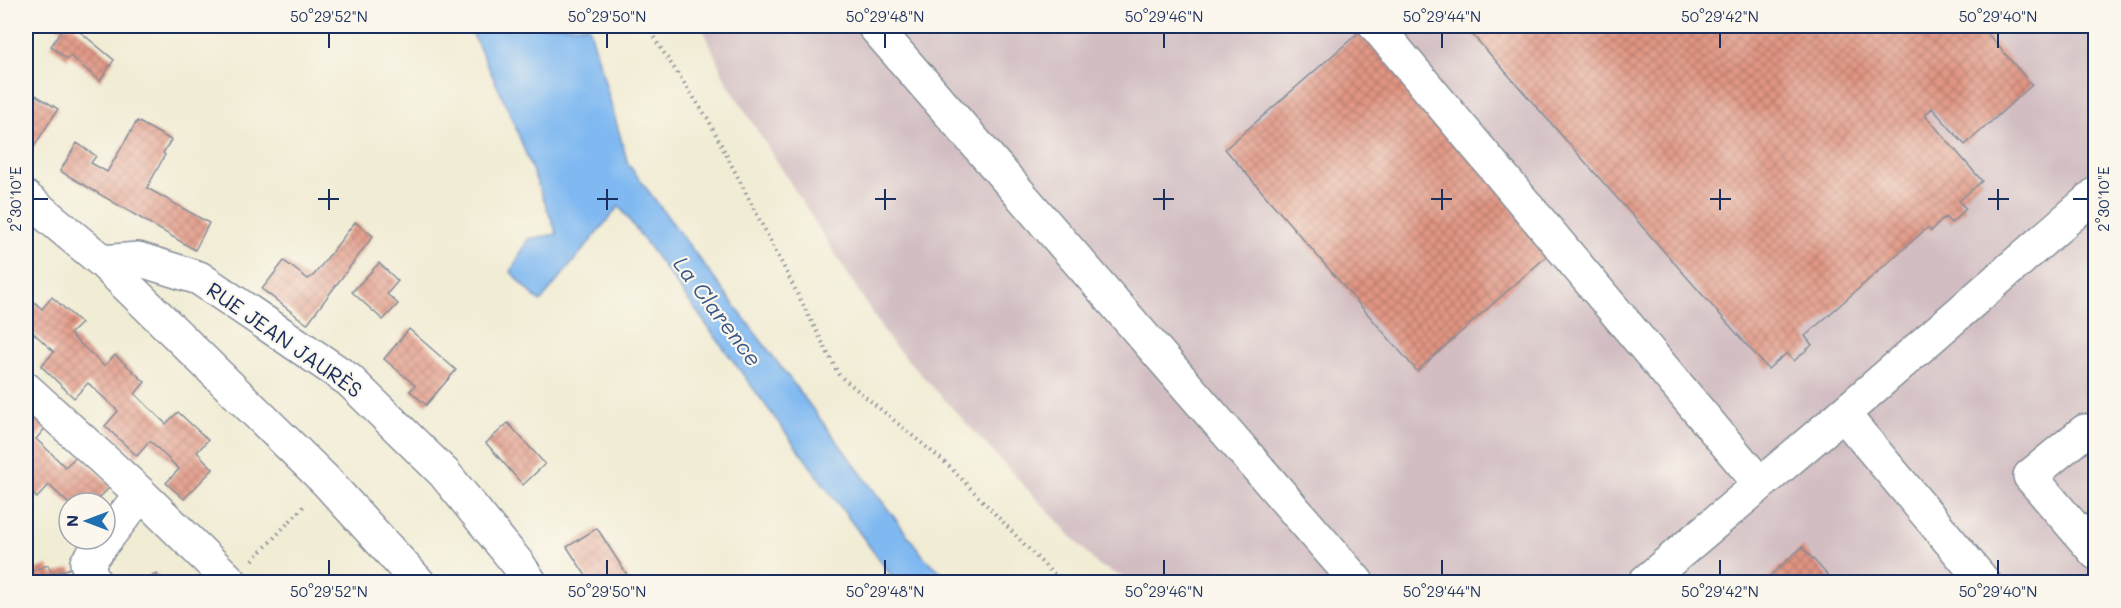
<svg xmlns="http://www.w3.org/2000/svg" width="2121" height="608" font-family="Mali,sans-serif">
	<defs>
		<pattern id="building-cross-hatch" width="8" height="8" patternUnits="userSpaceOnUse" patternTransform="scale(1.5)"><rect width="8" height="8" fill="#e19582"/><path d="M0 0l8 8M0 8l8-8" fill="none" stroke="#b67a6e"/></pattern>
	</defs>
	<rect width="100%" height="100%" fill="#fbf7ec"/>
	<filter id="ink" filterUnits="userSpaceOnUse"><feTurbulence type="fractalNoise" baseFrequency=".0167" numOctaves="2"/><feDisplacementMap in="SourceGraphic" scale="12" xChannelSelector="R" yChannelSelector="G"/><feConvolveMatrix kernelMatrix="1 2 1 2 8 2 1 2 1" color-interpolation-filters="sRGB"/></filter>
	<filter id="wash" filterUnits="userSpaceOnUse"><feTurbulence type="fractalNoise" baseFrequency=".008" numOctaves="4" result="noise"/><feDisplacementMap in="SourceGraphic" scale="24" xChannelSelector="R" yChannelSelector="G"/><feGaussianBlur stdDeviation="1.35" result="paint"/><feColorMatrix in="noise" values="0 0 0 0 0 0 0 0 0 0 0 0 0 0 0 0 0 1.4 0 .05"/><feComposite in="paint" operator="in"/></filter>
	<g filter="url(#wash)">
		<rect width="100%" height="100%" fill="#f1ecd4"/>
		<!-- industrial -->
		<path fill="#d2bec2" d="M 702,26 L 2095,26 L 2095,582 L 1133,582 L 1098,565 L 890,341 L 726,81 Z"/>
		<!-- water -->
		<path fill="#80b9f1" stroke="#4e74a8" stroke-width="1.5" d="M 469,26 L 589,26 L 628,164 L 924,557 L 953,582 L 895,581 L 619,206 L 540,302 L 511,272 L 528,239 L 557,234 L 510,113 Z"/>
		<g id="blocks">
			<!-- building -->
			<path fill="url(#building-cross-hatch)" d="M 56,26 L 73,26 L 114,60 L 100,81 L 70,56 L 67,59 L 51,46 L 62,30 Z
				M 1465,26 L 1981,26 L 2032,85 L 1965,145 L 1932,108 L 1925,115 L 1982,181 L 1959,201 L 1966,209 L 1951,223 L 1945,217 L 1931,231 L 1927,228 L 1805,336 L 1812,345 L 1794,361 L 1787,353 L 1768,369 Z
				M 1365,27 L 1556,248 L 1417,371 L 1225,149 Z
				M 26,89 L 58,109 L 31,151 L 26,148 Z
				M 137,121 L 171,140 L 163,153 L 165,155 L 147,188 L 209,223 L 195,250 L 60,171 L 77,143 L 96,156 L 91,163 L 107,172 Z
				M 355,222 L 373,236 L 307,324 L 262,289 L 284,261 L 308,279 L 314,275 Z
				M 379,263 L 398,281 L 387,294 L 398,304 L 383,320 L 352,292 Z
				M 26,294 L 42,309 L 52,297 L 81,323 L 70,334 L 104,366 L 115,355 L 145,382 L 135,394 L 166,424 L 178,412 L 208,440 L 197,452 L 213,469 L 184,499 L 166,483 L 179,469 L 150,441 L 137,456 L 105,426 L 118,411 L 102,396 L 88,383 L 74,398 L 41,366 L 54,352 L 26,326 Z
				M 409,329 L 456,370 L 426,405 L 410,391 L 415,385 L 384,359 Z
				M 26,406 L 47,426 L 36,439 L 51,453 L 65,467 L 78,455 L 111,486 L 99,498 L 104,503 L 68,503 L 49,485 L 37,498 L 26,488 Z
				M 508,423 L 545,464 L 523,485 L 486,443 Z
				M 597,528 L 629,578 L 621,582 L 590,582 L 567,547 Z
				M 1802,547 L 1832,580 L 1829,582 L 1763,582 Z
				M 48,565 L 52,574 L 71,568 L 76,582 L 26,582 L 26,573 Z
				M 157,574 L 160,582 L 132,582 Z"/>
		</g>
	</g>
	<g filter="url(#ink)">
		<use href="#blocks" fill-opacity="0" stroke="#868e99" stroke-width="1.5"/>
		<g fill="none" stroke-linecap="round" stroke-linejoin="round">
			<defs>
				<path id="minor" d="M 874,26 L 1357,582
					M 1376,26 L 1760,484
					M 103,262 L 138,259 L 199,278 L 349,380 L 444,473 L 518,564 L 530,582
					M 26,389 L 141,494 L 87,563 L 94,582
					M 1843,414 L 1984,582
					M 2085,431 L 2030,476 L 2096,553
					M 141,494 L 231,582
					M 1645,582 L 1843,414 L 2096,194"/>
				<path id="major" d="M 26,198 L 103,262 L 326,481 L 418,582"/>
			</defs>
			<!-- minor casing -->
			<use href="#minor" stroke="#868e99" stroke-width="36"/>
			<!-- major casing -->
			<use href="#major" stroke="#868e99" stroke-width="36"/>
			<!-- path -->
			<path stroke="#868e99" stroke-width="4" stroke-dasharray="1.5 4.5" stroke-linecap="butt" d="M 650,26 L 658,44 L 708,119 L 839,375 L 948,465 L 1051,572 L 1069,582
				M 253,560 L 306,504"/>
			<!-- minor -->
			<use href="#minor" stroke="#fff" stroke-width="33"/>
			<!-- major -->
			<use href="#major" stroke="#fff" stroke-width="33"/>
		</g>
	</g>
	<!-- ticks -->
	<path fill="none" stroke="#1b2f5e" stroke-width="2" d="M 329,33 L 329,48M 607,33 L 607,48M 885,33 L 885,48M 1164,33 L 1164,48M 1442,33 L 1442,48M 1720,33 L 1720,48M 1998,33 L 1998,48M 329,189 L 329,210M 607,189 L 607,210M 885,189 L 885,210M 1164,189 L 1164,210M 1442,189 L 1442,210M 1720,189 L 1720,210M 1998,189 L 1998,210M 33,199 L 48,199M 318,199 L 339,199M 597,199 L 618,199M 875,199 L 896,199M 1153,199 L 1174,199M 1431,199 L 1452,199M 1710,199 L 1731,199M 1988,199 L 2009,199M 2073,199 L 2088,199M 329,560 L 329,575M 607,560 L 607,575M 885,560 L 885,575M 1164,560 L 1164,575M 1442,560 L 1442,575M 1720,560 L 1720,575M 1998,560 L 1998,575"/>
	<g text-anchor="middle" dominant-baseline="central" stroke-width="4.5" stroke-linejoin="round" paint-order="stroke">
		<!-- street labels -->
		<g font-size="21" fill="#1b2f5e" stroke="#fbf7ec">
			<text transform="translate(285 339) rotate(35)">RUE JEAN JAURÈS</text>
		</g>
		<!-- water labels -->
		<g font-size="22" font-style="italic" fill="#39588a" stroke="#fbf7ec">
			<text transform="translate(718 311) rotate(53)">La Clarence</text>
		</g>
	</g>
	<!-- margin -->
	<rect width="2121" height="608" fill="none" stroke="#fbf7ec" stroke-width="66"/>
	<!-- north arrow -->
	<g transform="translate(87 521) rotate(270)"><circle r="28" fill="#fbf7ec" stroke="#a1a7b3" stroke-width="1.5"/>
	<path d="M0-4.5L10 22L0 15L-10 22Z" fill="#1f6fb2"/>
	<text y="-9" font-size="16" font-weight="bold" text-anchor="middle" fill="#1b2f5e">N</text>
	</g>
	<rect x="33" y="33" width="2055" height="542" fill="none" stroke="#1b2f5e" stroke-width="2"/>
	<g font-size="15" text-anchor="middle" fill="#1b2f5e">
		<text x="329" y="22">50°29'52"N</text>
		<text x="607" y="22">50°29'50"N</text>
		<text x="885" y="22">50°29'48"N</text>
		<text x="1164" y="22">50°29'46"N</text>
		<text x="1442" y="22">50°29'44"N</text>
		<text x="1720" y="22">50°29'42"N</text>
		<text x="1998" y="22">50°29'40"N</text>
		<text transform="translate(2104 199) rotate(-90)" y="5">2°30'10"E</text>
		<text transform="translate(16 199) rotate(-90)" y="5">2°30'10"E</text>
		<text x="329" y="597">50°29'52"N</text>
		<text x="607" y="597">50°29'50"N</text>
		<text x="885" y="597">50°29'48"N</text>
		<text x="1164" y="597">50°29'46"N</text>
		<text x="1442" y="597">50°29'44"N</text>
		<text x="1720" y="597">50°29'42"N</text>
		<text x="1998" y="597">50°29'40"N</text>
	</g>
</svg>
